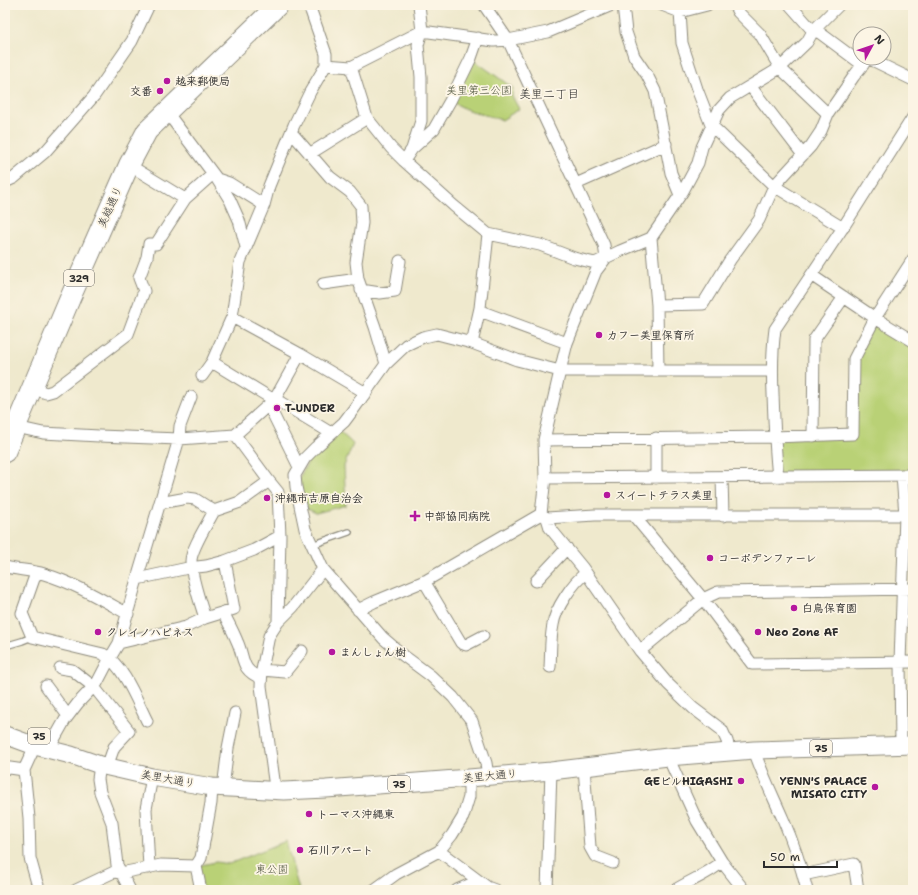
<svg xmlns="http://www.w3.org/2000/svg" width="918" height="895" font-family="'Shantell Sans','Klee One',sans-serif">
	<rect width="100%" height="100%" fill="#fcf5e5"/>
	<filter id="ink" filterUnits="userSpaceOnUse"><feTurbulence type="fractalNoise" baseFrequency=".025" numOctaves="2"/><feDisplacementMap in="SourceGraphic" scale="8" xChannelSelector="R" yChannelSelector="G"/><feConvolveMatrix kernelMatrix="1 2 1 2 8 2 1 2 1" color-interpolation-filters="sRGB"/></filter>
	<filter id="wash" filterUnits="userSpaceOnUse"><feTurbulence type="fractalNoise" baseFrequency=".012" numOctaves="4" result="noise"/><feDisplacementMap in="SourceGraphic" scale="16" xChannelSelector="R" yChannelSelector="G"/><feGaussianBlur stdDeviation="0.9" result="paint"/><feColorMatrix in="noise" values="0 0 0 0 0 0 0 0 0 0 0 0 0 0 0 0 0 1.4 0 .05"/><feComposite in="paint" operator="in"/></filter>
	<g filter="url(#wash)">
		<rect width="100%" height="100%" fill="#efe9cd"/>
		<!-- green -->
		<path fill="#b9d176" stroke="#727e50" d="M 471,58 L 513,88 L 512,96 L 519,109 L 502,120 L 468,110 L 450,101 Z
			M 875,318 L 913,342 L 913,475 L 778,477 L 774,437 L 853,434 L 854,359 Z
			M 340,432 L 353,444 L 344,466 L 346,505 L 316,513 L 310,510 L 305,509 L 299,478 L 310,459 Z
			M 286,841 L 299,890 L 201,890 L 196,866 L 216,862 L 229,864 Z"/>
	</g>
	<g filter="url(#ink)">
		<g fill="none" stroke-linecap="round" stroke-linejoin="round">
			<defs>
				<path id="lane" d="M 312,545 L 349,532
					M 5,646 L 22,641 L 32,637"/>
				<path id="street" d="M 307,5 L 311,11 L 326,54 L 326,65 L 310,92 L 294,125 L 269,186 L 264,205 L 240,262 L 232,317 L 212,362 L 269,397 L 275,399 L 331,433
					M 484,5 L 508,40 L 604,245 L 606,258 L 596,271 L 567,343 L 560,371 L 544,440 L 545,478 L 541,514 L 547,518 L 550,528 L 582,567 L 640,651 L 668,684 L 693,708 L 722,730 L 727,741 L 730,752
					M 623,5 L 626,32 L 634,56 L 647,75 L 655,91 L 671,173 L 680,195
					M 662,5 L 680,12 L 707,5
					M 734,5 L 738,12 L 760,34 L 780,68 L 828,114
					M 790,5 L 813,31 L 820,33 L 863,65
					M 680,12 L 682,43 L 697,89 L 711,125 L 774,186 L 843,228
					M 868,58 L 913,80
					M 326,65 L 351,67 L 422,31 L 494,41 L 508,40 L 548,32 L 612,5
					M 351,67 L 367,118 L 391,148 L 404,161 L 454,206 L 488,234 L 540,245 L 574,258 L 595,263 L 620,251 L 651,238 L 683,191 L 698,163 L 702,147 L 719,110 L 730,98 L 780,68 L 807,42 L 813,31 L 839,5
					M 751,87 L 803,155
					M 166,111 L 217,179 L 230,200 L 239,220 L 246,247
					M 291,132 L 330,177 L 350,192 L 361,206 L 362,223 L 356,262 L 358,279 L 375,327 L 386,364
					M 412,149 L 434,129 L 450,101 L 471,58 L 478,38
					M 311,153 L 367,118
					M 404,161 L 412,149 L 421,121 L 421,77 L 418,45 L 422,31 L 419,5
					M 129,165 L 185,199
					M 217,179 L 229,183 L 264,205
					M 5,182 L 14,178 L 45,152 L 94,96 L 132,41 L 149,5
					M 576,184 L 666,144
					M 651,238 L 657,305 L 658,371
					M 811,275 L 875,318 L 913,341
					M 323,284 L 358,279
					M 361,290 L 380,293 L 395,291 L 400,261
					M 657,305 L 703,304 L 730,260 L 759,220 L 774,186 L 811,146 L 821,131 L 828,114 L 854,76 L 868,58
					M 480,311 L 567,343
					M 232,317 L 300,354 L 366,393
					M 472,343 L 480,308 L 488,234
					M 202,376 L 212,362
					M 32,388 L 46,393 L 53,391 L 128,334 L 144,291 L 139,278 L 147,257 L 149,244 L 156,244 L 185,199 L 213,174
					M 269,406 L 299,467
					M 16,427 L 43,433 L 99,436 L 179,439 L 235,435 L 275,399 L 300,354
					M 235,435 L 269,481 L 278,492 L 280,536 L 278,622
					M 813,436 L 814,340 L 844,297
					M 544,440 L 774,437 L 853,434 L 854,359 L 875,318 L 913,259
					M 722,477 L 723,516
					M 778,477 C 775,449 774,422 773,394 C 772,372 772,351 775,329 L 844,226 L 913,117
					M 545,478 L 913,475
					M 656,478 L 656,438
					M 160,503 L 187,498 L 195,499 L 214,511 L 240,502 L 269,481
					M 634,516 L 703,599 L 752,664 L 913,662
					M 547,518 L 595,515 L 913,515
					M 5,567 C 18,570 32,570 44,574 C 74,583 101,599 128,614
					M 36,573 L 22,613 L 32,637 L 103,654 C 123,664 137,701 147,721
					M 137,579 L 188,568 L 206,566 L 225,561 L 254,550 L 280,536
					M 424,581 L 461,643 L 466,645 L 483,636
					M 536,581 L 567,548
					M 358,610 L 374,602 L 427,580 L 541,514
					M 223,612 C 228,622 233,631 237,641 C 245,658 240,670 261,678
					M 205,618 C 200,602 191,577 191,561 C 191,549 208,523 214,511
					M 119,643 L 186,627 L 205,618 L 234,609 L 225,561
					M 640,651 L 703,599 L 718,592 L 913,589
					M 550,667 C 551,653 550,639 553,625 C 555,609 573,582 586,573
					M 60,668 L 72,670 L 94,687 L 129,731 L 114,747 L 107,767
					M 262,670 L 285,672 L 302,651
					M 46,686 L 68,716
					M 52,743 L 65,720 L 78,703 L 97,683 L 110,658 L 119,643 L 137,579 L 179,439 L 180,426 L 191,397
					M 35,746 L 24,770 L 29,818 L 30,858 L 37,883 L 40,890
					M 901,746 L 900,662 L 905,515 L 902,475
					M 754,750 C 762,774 773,796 783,819 C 793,842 801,866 807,890
					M 668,757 L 697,821 L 722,862 C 708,874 691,880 675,890
					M 100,765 L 98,779 L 100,792 L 112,823 L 117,865 L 130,890
					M 584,767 L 590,847 L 595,856 L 613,863
					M 5,769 L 10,768 L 24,770
					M 488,776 L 486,763 L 472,721 L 453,697 L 431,676 L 404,656 L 383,638 L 323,569 L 305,529 L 296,487 L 295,475 L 305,458 L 316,447 L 344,422 L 353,410 L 386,364 L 406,345 L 423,337 L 437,334 L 472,343 L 517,360 L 560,371 L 772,371
					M 223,788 L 228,748 L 235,713
					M 275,791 L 274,780 L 261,686 L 262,670 L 269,636 L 278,622 L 293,607 L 323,569
					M 439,851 L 487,887 L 495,890
					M 722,862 L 744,890
					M 196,866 L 201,858 L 211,803 L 212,787
					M 149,868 L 146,809 L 152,777
					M 803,875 L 854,864 L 858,890
					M 76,890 L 114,872 L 121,873 L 161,865 L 196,866 L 201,890
					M 374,890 L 396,874 L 439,851 L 452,835 L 463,817 L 469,797 L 469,778
					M 457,890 L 478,881
					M 547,890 L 551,771"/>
				<path id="primary" d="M 5,735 L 35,746 L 71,755 L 100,765 L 152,777 L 212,787 L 284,791 L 326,789 L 469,778 L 551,771 L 668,757 L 754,750 L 913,745"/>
				<path id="highway" d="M 5,452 L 71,296 L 129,165 L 147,131 L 278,5"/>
			</defs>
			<!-- lane casing -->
			<use href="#lane" stroke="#8d8a7c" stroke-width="8"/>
			<!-- street casing -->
			<use href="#street" stroke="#8d8a7c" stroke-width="13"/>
			<!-- primary casing -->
			<use href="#primary" stroke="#8d8a7c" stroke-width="19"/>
			<!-- highway casing -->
			<use href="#highway" stroke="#8d8a7c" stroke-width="22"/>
			<!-- lane -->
			<use href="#lane" stroke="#fff" stroke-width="5.5"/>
			<!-- street -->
			<use href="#street" stroke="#fff" stroke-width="11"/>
			<!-- primary -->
			<use href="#primary" stroke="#fff" stroke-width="17"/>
			<!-- highway -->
			<use href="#highway" stroke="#fff" stroke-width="20"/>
		</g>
	</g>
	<!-- markers -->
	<g fill="#b5179e" stroke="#fcf5e5" stroke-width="1.5">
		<circle cx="167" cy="81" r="4"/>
		<circle cx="160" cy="91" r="4"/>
		<circle cx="599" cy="335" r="4"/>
		<circle cx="277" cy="408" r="4"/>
		<circle cx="607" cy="495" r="4"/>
		<circle cx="267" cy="498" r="4"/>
		<path d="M413 510h4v4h4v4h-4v4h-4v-4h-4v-4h4z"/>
		<circle cx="710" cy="558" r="4"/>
		<circle cx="794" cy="608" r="4"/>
		<circle cx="98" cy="632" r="4"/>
		<circle cx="758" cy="632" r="4"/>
		<circle cx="332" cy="652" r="4"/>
		<circle cx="741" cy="781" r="4"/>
		<circle cx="875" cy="787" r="4"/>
		<circle cx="309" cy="814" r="4"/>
		<circle cx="300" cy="850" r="4"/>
	</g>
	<g text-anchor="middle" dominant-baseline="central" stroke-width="3.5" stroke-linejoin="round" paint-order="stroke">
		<!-- shield labels -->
		<g fill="#fcf5e5" stroke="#6a6863" stroke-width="1">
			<rect x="64" y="270" width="30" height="16" rx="3"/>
			<rect x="28" y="728" width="22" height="16" rx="3"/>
			<rect x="810" y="740" width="22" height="16" rx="3"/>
			<rect x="388" y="776" width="22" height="16" rx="3"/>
		</g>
		<g font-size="10" font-weight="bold" fill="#2b2b2b">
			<text x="79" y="278">329</text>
			<text x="39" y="736">75</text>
			<text x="821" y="748">75</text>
			<text x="399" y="784">75</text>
		</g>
		<!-- poi labels -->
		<g font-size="11" font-weight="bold" fill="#2b2b2b" stroke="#fcf5e5" text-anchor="start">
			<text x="175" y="81">越来郵便局</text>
			<text x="152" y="91" text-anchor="end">交番</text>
			<text x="607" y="335">カフー美里保育所</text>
			<text x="285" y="408">T-UNDER</text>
			<text x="615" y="495">スイートテラス美里</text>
			<text x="275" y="498">沖縄市吉原自治会</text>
			<text x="424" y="516">中部協同病院</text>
			<text x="718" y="558">コーポデンファーレ</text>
			<text x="802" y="608">白鳥保育園</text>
			<text x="106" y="632">クレイノハピネス</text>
			<text x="766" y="632">Neo Zone AF</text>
			<text x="340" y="652">まんしょん樹</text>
			<text x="733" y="781" text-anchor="end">GEビルHIGASHI</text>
			<text x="867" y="781" text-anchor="end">YENN'S PALACE<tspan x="867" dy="13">MISATO CITY</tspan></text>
			<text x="317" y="814">トーマス沖縄東</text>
			<text x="308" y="850">石川アパート</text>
		</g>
		<!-- park labels -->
		<g font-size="11" fill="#4e543e" stroke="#fcf5e5">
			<text x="479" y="90">美里第三公園</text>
			<text x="272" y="869">東公園</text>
		</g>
		<!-- street labels -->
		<g font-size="11" fill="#2b2b2b" stroke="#fcf5e5">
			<text transform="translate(110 207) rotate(-66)">美越通り</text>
			<text transform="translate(490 776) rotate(-5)">美里大通り</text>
			<text transform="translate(168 779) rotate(10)">美里大通り</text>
		</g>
		<!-- neighbourhood labels -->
		<g font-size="12" fill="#2b2b2b" stroke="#fcf5e5">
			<text x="549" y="94">美里二丁目</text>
		</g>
	</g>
	<!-- margin -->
	<rect width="918" height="895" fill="none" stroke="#fcf5e5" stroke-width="20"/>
	<!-- north arrow -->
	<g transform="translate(872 46) rotate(50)"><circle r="19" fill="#fcf5e5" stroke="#a8a49b"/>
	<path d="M0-3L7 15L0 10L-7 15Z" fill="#b5179e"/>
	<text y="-6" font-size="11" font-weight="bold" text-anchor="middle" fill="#2b2b2b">N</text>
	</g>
	<!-- scale -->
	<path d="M764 861v6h73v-6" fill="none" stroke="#2b2b2b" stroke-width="2"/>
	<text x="770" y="861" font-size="12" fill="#2b2b2b" stroke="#fcf5e5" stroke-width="3" paint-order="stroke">50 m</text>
</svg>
